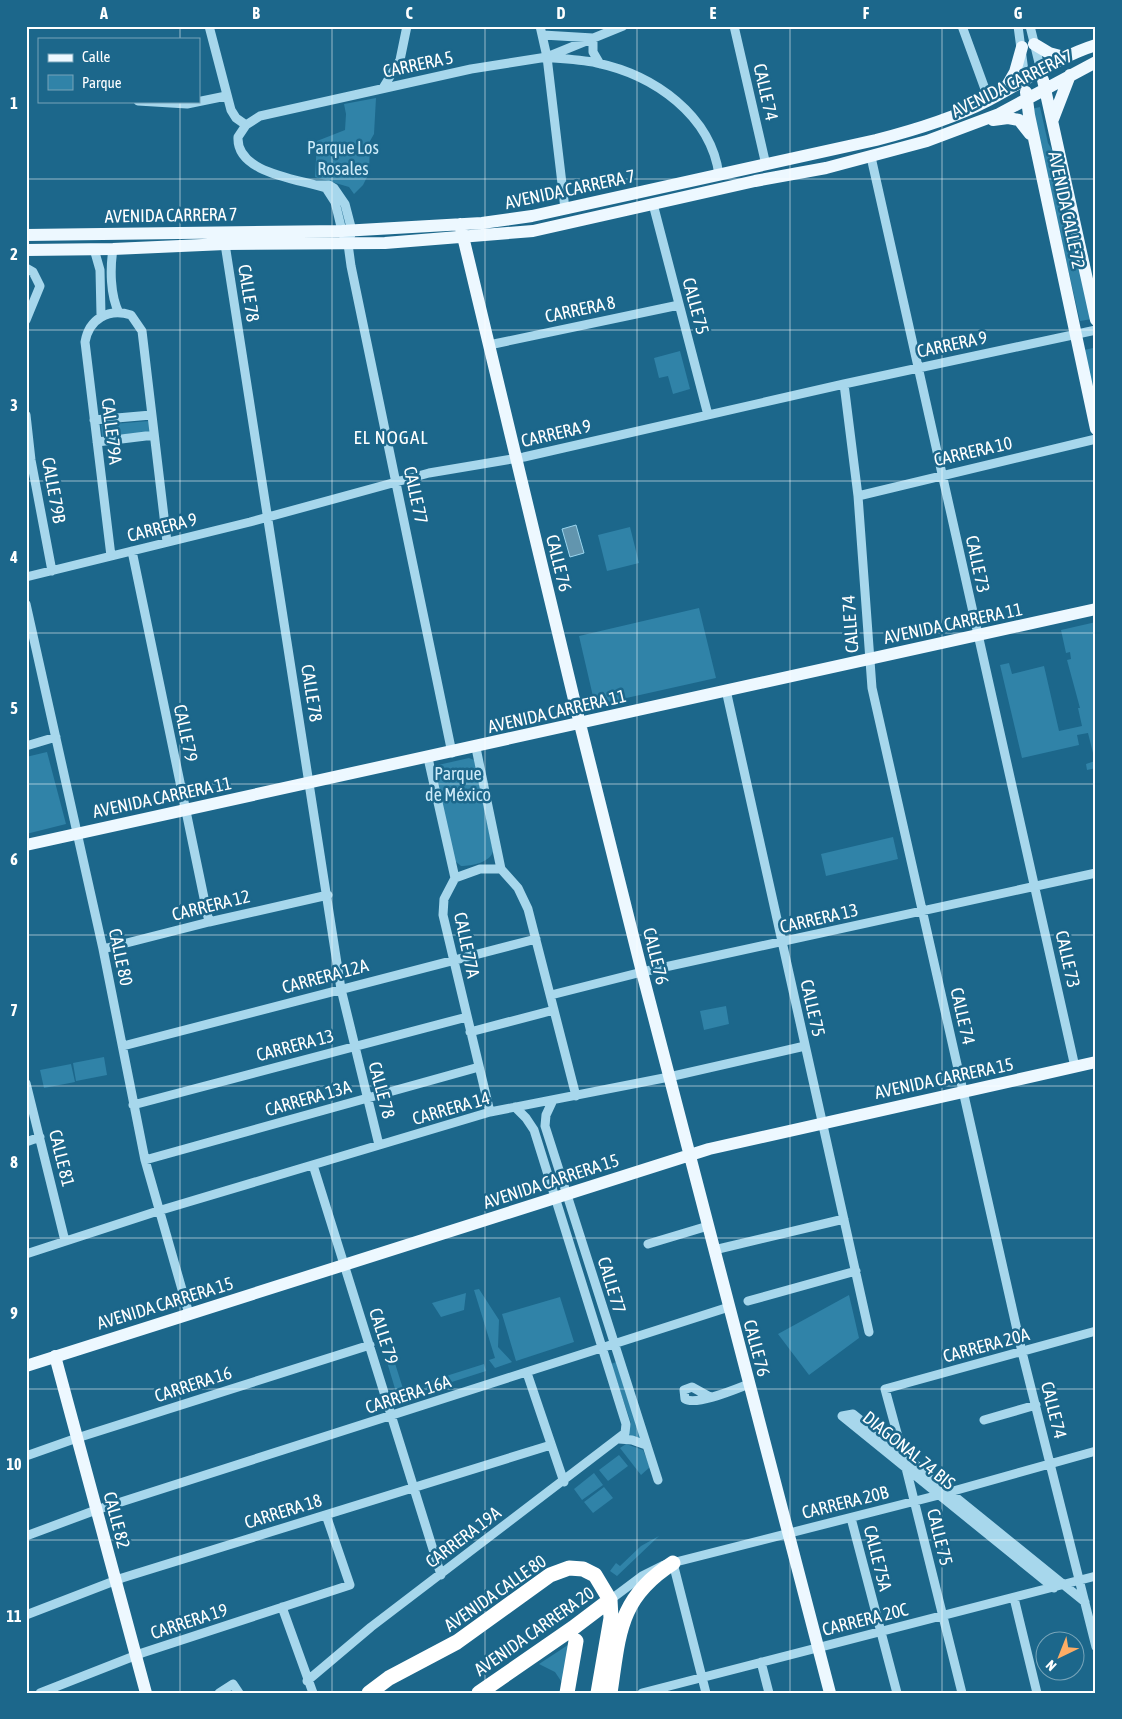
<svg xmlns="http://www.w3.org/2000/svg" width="1122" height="1719" font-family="'Asap Condensed',sans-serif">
	<rect width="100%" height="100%" fill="#1c678b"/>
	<!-- green -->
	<path fill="#3083a8" d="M 376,98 L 374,134 L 370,141 L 369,173 L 363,185 L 354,194 L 349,187 L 315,177 L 317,141 L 345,130 L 346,114 L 344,104 Z
		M 1040,107 L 1048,143 L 1055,155 L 1092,319 L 1080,321 L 1031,109 Z
		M 1093,348 L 1096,361 L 1096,404 L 1084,350 Z
		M 680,351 L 690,389 L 673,394 L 668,376 L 659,378 L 654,358 Z
		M 149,421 L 150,432 L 102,436 L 101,425 Z
		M 630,527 L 639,563 L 607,571 L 598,535 Z
		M 699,608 L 716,678 L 595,705 L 579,636 Z
		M 1096,622 L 1096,768 L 1087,770 L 1086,764 L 1095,761 L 1088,733 L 1077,735 L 1079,745 L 1022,758 L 1000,665 L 1009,663 L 1012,674 L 1044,666 L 1059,731 L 1082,726 L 1078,708 L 1080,708 L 1067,660 L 1071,659 L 1070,652 L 1066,653 L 1061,630 Z
		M 47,752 L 66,824 L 26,834 L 26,757 Z
		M 469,758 L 474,760 L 493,851 C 491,862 472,866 461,866 L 454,860 L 434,769 L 438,765 Z
		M 893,837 L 898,859 L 826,876 L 821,854 Z
		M 726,1006 L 729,1024 L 704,1030 L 700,1011 Z
		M 104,1057 L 107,1075 L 76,1081 L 73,1063 Z
		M 71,1064 L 75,1082 L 44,1088 L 40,1070 Z
		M 479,1289 L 499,1320 L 498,1347 L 512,1362 L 495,1368 L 489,1360 L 495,1358 L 474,1290 Z
		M 466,1293 L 464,1310 L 441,1317 L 432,1303 Z
		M 849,1295 L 859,1338 L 809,1375 L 778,1334 Z
		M 560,1297 L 574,1342 L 516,1361 L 502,1314 Z
		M 393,1357 L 405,1395 L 401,1395 L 396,1392 L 387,1362 Z
		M 616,1362 L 641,1439 L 627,1435 L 631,1423 L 611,1364 Z
		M 484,1364 L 486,1371 L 427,1390 L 424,1383 Z
		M 626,1444 L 643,1450 L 650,1467 L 641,1475 L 620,1448 Z
		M 619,1455 L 628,1466 L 608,1481 L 599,1470 Z
		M 594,1473 L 603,1485 L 582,1500 L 574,1489 Z
		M 604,1487 L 613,1498 L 593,1513 L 584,1502 Z
		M 659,1536 L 617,1576 L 610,1571 L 616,1563 L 620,1566 L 641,1546 Z
		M 571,1643 L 565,1687 L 555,1672 L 539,1664 Z"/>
	<!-- water -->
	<path fill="#6295ae" stroke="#9bd5ee" d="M 576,525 L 584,553 L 570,557 L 562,529 Z"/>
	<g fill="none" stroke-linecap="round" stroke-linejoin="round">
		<!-- minor -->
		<path stroke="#a7d7ec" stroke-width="9" d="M 209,26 L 231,110 L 236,118 L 246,125
			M 540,26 L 547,57 L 565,209
			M 734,26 L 766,165
			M 962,26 L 989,100
			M 1018,26 L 1025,79
			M 1030,26 L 1041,71
			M 543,35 L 593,38 L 593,52 L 600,64
			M 552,58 C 567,59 583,60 597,63 C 654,75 711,115 719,175
			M 383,88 L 400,60 L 407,26
			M 138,101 L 187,104 L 226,96
			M 871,157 L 1075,1067
			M 316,185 L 329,185 L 334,188 L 345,204 L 352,231 L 348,244 L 351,266 L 452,753
			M 653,204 L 708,415
			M 343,235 L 335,202 L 326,188 C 300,179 236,174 238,137 L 246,125 L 260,116 L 471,69 L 547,57 L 623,26
			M 225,244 L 341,989 L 379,1145
			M 94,249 L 100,270 L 101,315
			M 113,249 C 110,268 110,295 119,313
			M 26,268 L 33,272 L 40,286 L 26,320
			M 489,345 L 679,305
			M 844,384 L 858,496 L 872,688 L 1022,1352 L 1096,1647
			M 26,415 L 31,460 L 52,571
			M 94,420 L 151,415
			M 97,442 L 154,435
			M 858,496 L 1096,439
			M 132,551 L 209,922
			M 111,556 L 85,342 C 89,319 108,308 131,315 L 142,331 L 167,542
			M 26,577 L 250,522 L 429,473 L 524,457 L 844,384 L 1096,330
			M 26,604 L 103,949 L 145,1160 L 189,1314
			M 726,690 L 869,1332
			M 26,746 L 56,737
			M 476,748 L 501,869 L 518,888 L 528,909 L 576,1096
			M 428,758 L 455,878 L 444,899 L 443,915 L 490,1112
			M 455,878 L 480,869 L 501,869
			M 103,949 L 209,922 L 328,895
			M 551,995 L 642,972 L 1096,873
			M 470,1032 L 554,1010
			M 123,1046 L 536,939
			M 26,1083 L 65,1241
			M 553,1100 L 546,1115 L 545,1126 L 658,1480
			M 133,1105 L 467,1017
			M 26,1142 L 40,1137
			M 145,1160 L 479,1067
			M 313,1165 L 441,1575
			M 648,1244 L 708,1226
			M 714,1250 L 844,1219
			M 26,1254 L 158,1211 L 490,1112 L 669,1077 L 805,1046
			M 748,1301 L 856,1271
			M 527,1373 L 564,1482
			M 710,1397 L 692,1387 L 684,1390 L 685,1399 C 696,1406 736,1389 749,1384
			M 984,1420 L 1036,1405
			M 619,1439 L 632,1440 L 646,1445
			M 903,1455 L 885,1389 L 1096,1331
			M 26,1456 L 77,1438 L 370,1345
			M 906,1468 L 962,1693
			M 851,1518 L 897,1693
			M 26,1536 L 96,1510 L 729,1307
			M 673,1563 L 706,1693
			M 1054,1588 L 842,1416 L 853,1414 L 1085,1602
			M 1014,1598 L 1037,1693
			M 610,1600 L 642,1576 L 664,1565 L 939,1495 L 1096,1451
			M 282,1607 L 313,1693
			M 26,1615 L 122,1578 L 551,1445
			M 761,1662 L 769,1693
			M 307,1681 L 371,1627 L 625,1433 L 626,1424 L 534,1130 L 526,1118 L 515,1107
			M 40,1693 L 142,1653 L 350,1585 L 326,1515
			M 219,1693 L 233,1684 L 239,1693
			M 642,1693 L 1096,1576"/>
		<!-- major -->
		<path stroke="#edf8ff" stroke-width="12" d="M 1034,44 L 1049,53 L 1064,57
			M 1043,80 L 1096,320
			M 1004,91 L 1015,72 L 1022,47
			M 1026,92 L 1029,115 L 1096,429
			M 1053,119 L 1070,75
			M 993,120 L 1008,118 L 1019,120 L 1030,134
			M 460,224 L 578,716 L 642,972 L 830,1693
			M 26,235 L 342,231 L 482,223 L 532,216 L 876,140 C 915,130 952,119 987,101 C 1024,82 1057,57 1096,45
			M 26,250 L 113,249 L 225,244 L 385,243 L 533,231 L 755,181 L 826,168 L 927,141 L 999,114 L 1096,62
			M 26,845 L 1096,609
			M 55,1356 L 146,1693
			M 26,1366 L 709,1149 L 1096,1062"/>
		<!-- highway -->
		<path stroke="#fff" stroke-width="15" d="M 369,1693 L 389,1678 L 457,1642 L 550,1575 L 569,1568 L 583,1569 L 595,1575 L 610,1600 L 611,1618 L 598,1693
			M 479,1693 L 573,1628 L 610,1600
			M 567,1693 L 576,1641
			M 610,1693 C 619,1634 618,1598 673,1563"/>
	</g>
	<!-- grid -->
	<path fill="none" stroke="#fff" stroke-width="1" stroke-opacity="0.55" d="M 180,26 L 180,39M 332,26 L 332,1693M 485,26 L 485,1693M 637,26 L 637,1693M 790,26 L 790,1693M 942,26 L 942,1693M 180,101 L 180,1693M 26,179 L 1096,179M 26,330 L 1096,330M 26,481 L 1096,481M 26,633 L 1096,633M 26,784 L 1096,784M 26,935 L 1096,935M 26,1086 L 1096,1086M 26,1238 L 1096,1238M 26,1389 L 1096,1389M 26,1540 L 1096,1540"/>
	<g text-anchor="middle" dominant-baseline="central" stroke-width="5" stroke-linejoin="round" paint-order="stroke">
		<!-- street labels -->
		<g font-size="18" fill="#fff" stroke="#1c678b">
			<text transform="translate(418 64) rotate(-12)">CARRERA 5</text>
			<text transform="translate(1012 83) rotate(-26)">AVENIDA CARRERA 7</text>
			<text transform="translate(766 92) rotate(77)">CALLE 74</text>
			<text transform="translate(570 189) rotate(-12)">AVENIDA CARRERA 7</text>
			<text transform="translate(1067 210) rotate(78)">AVENIDA CALLE 72</text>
			<text transform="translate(171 215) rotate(-1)">AVENIDA CARRERA 7</text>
			<text transform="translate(249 293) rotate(81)">CALLE 78</text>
			<text transform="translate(696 306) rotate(75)">CALLE 75</text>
			<text transform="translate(580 309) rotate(-12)">CARRERA 8</text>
			<text transform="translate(952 344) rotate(-12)">CARRERA 9</text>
			<text transform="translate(112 431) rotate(83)">CALLE 79A</text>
			<text transform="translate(556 433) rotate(-13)">CARRERA 9</text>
			<text transform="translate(973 451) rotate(-13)">CARRERA 10</text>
			<text transform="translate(54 490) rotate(80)">CALLE 79B</text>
			<text transform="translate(416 495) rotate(78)">CALLE 77</text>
			<text transform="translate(162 527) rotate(-14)">CARRERA 9</text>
			<text transform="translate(559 563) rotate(76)">CALLE 76</text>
			<text transform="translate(978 564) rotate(78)">CALLE 73</text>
			<text transform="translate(953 623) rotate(-12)">AVENIDA CARRERA 11</text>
			<text transform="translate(850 624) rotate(-94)">CALLE 74</text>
			<text transform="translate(312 693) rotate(81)">CALLE 78</text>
			<text transform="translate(557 711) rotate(-13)">AVENIDA CARRERA 11</text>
			<text transform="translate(186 733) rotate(78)">CALLE 79</text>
			<text transform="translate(162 797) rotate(-12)">AVENIDA CARRERA 11</text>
			<text transform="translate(211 905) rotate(-14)">CARRERA 12</text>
			<text transform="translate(819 918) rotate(-13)">CARRERA 13</text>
			<text transform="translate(467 945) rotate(78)">CALLE 77A</text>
			<text transform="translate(656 956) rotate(76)">CALLE 76</text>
			<text transform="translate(121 957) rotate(78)">CALLE 80</text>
			<text transform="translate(1068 959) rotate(77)">CALLE 73</text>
			<text transform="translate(325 976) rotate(-15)">CARRERA 12A</text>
			<text transform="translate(813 1008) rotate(77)">CALLE 75</text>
			<text transform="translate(963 1016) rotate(77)">CALLE 74</text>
			<text transform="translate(295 1045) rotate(-15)">CARRERA 13</text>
			<text transform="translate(944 1078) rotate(-12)">AVENIDA CARRERA 15</text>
			<text transform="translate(382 1090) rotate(75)">CALLE 78</text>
			<text transform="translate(308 1098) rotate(-16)">CARRERA 13A</text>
			<text transform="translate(451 1108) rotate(-16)">CARRERA 14</text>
			<text transform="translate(62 1158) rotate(76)">CALLE 81</text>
			<text transform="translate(551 1181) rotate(-18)">AVENIDA CARRERA 15</text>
			<text transform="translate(612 1285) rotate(73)">CALLE 77</text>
			<text transform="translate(165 1303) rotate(-17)">AVENIDA CARRERA 15</text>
			<text transform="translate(384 1336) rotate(72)">CALLE 79</text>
			<text transform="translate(986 1345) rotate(-15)">CARRERA 20A</text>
			<text transform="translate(757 1348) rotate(75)">CALLE 76</text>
			<text transform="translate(193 1384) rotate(-18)">CARRERA 16</text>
			<text transform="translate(408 1394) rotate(-18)">CARRERA 16A</text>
			<text transform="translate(1054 1410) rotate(76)">CALLE 74</text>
			<text transform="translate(909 1450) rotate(39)">DIAGONAL 74 BIS</text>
			<text transform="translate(845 1502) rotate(-14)">CARRERA 20B</text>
			<text transform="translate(283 1511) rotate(-17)">CARRERA 18</text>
			<text transform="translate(117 1520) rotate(75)">CALLE 82</text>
			<text transform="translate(463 1537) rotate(-37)">CARRERA 19A</text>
			<text transform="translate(940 1537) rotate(76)">CALLE 75</text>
			<text transform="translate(878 1558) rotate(76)">CALLE 75A</text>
			<text transform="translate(495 1593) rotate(-35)">AVENIDA CALLE 80</text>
			<text transform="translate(865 1619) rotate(-14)">CARRERA 20C</text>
			<text transform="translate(189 1621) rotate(-18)">CARRERA 19</text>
			<text transform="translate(534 1631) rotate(-35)">AVENIDA CARRERA 20</text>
		</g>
		<!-- park labels -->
		<g font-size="18" fill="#cdebf9" stroke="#1c678b">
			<text x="343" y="147">Parque Los<tspan x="343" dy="21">Rosales</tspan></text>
			<text x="458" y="773">Parque<tspan x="458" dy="21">de México</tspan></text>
		</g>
		<!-- neighbourhood labels -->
		<g font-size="19" letter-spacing="1" fill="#fff" stroke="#1c678b">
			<text x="391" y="437">EL NOGAL</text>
		</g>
	</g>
	<!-- border -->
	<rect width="1122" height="1719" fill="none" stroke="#1c678b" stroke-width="55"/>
	<!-- legend -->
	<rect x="38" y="38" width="162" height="65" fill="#1c678b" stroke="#77a4b9"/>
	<rect x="48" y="54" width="25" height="8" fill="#edf8ff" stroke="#77a4b9"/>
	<text x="82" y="62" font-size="15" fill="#ffffff">Calle</text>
	<rect x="48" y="75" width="25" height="15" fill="#3083a8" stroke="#77a4b9"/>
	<text x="82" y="88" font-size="15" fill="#ffffff">Parque</text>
	<!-- north arrow -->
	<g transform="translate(1060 1656) rotate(223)"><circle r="24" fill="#1c678b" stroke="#77a4b9"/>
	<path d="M0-4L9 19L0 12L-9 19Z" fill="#fdad65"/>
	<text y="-8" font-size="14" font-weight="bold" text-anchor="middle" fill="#ffffff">N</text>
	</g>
	<rect x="28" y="28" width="1066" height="1664" fill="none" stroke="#fff" stroke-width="2"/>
	<g font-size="16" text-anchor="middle" font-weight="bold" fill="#fff">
		<text x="104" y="19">A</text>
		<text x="256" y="19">B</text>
		<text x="409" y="19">C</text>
		<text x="561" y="19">D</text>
		<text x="713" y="19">E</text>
		<text x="866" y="19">F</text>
		<text x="1018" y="19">G</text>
		<text x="14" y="109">1</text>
		<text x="14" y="260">2</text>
		<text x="14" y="411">3</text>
		<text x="14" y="563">4</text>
		<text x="14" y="714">5</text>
		<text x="14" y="865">6</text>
		<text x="14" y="1016">7</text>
		<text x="14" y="1168">8</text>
		<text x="14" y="1319">9</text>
		<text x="14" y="1470">10</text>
		<text x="14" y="1622">11</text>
	</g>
</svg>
